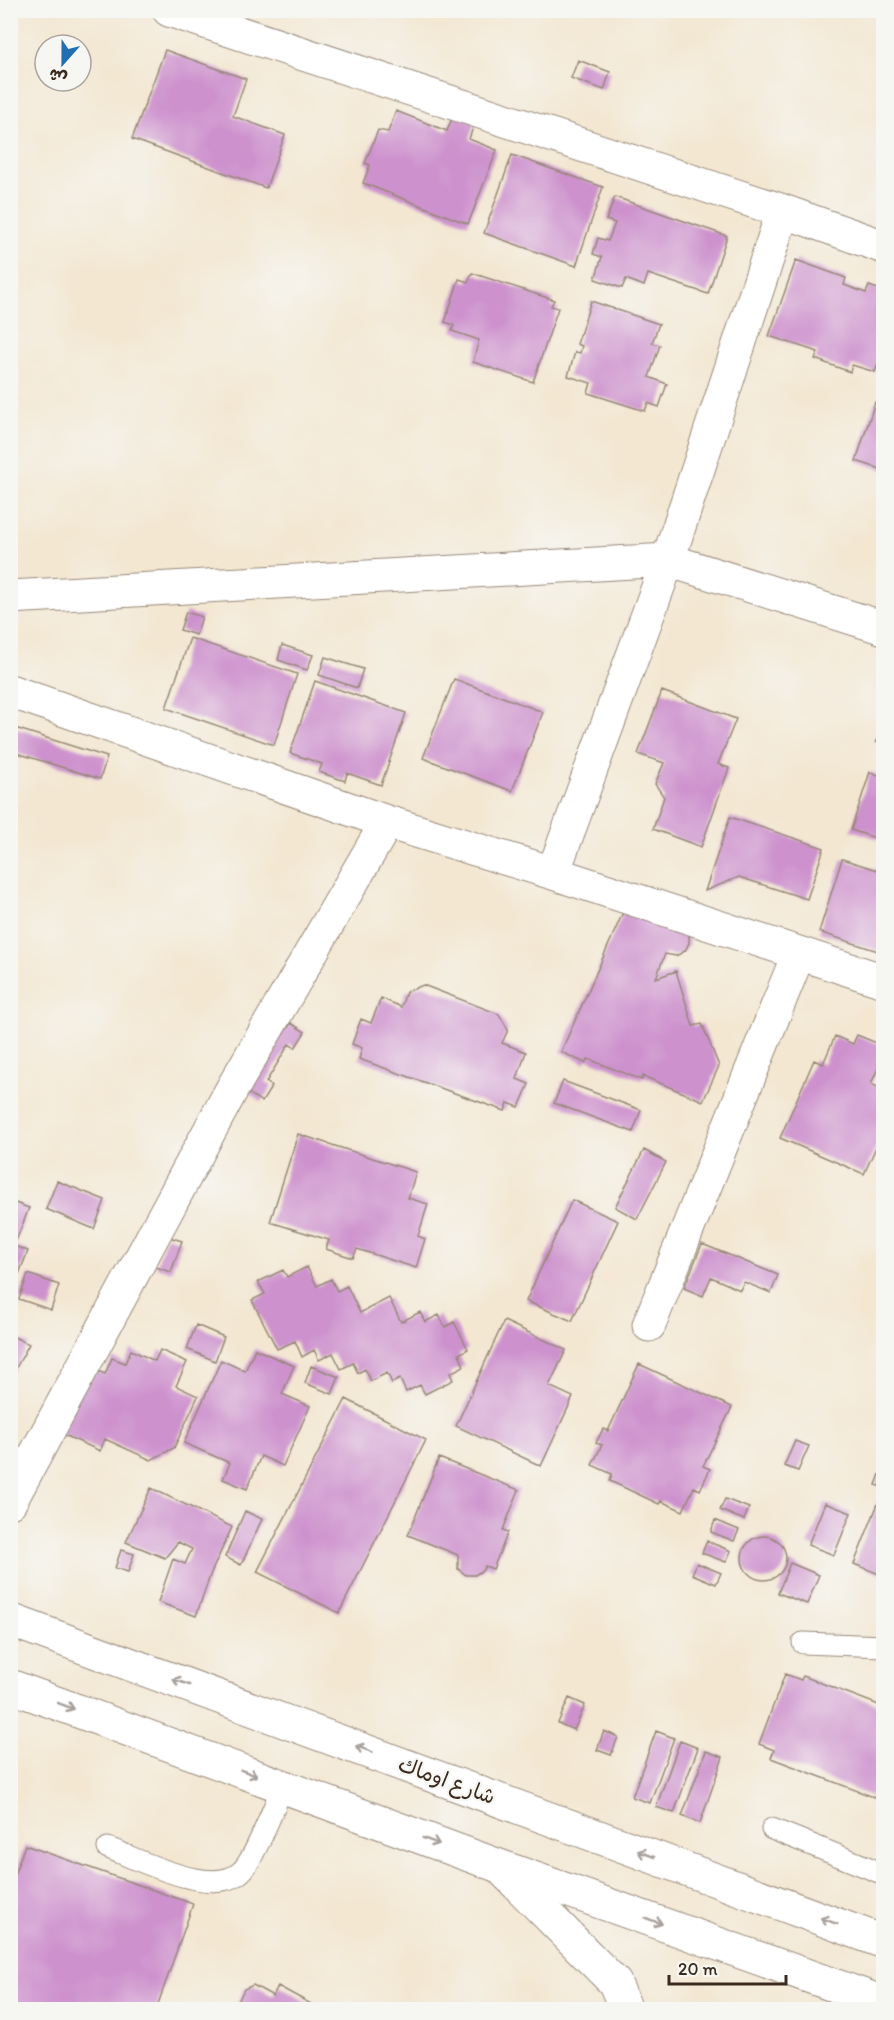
<svg xmlns="http://www.w3.org/2000/svg" width="894" height="2020" font-family="Itim,'Playpen Sans Arabic',sans-serif">
	<rect width="100%" height="100%" fill="#f6f6f2"/>
	<filter id="ink" filterUnits="userSpaceOnUse"><feTurbulence type="fractalNoise" baseFrequency=".0167" numOctaves="2"/><feDisplacementMap in="SourceGraphic" scale="12" xChannelSelector="R" yChannelSelector="G"/><feConvolveMatrix kernelMatrix="1 2 1 2 8 2 1 2 1" color-interpolation-filters="sRGB"/></filter>
	<filter id="wash" filterUnits="userSpaceOnUse"><feTurbulence type="fractalNoise" baseFrequency=".008" numOctaves="4" result="noise"/><feDisplacementMap in="SourceGraphic" scale="24" xChannelSelector="R" yChannelSelector="G"/><feGaussianBlur stdDeviation="1.35" result="paint"/><feColorMatrix in="noise" values="0 0 0 0 0 0 0 0 0 0 0 0 0 0 0 0 0 1.4 0 .05"/><feComposite in="paint" operator="in"/></filter>
	<g filter="url(#wash)">
		<rect width="100%" height="100%" fill="#f3e7d2"/>
		<g id="blocks">
			<!-- building -->
			<path fill="#cd92cd" d="M 165,50 L 246,79 L 233,116 L 285,135 L 266,188 L 132,139 Z
				M 578,60 L 610,72 L 604,90 L 571,78 Z
				M 396,111 L 447,131 L 454,113 L 475,122 L 469,139 L 497,150 L 468,224 L 363,183 L 370,165 L 365,163 L 378,130 L 388,132 Z
				M 512,155 L 603,187 L 576,266 L 484,233 Z
				M 615,197 L 727,236 L 708,294 L 648,274 L 644,286 L 626,279 L 622,288 L 595,279 L 602,257 L 593,254 L 598,238 L 608,241 L 615,223 L 606,220 Z
				M 796,260 L 846,278 L 844,285 L 866,293 L 869,286 L 884,291 L 884,347 L 875,372 L 852,365 L 850,372 L 815,359 L 818,352 L 769,336 Z
				M 472,273 L 554,300 L 551,306 L 558,308 L 533,382 L 473,362 L 479,340 L 452,331 L 454,325 L 445,322 L 459,279 L 468,282 Z
				M 591,301 L 659,324 L 652,343 L 660,345 L 649,377 L 667,384 L 659,407 L 648,403 L 645,411 L 588,393 L 591,383 L 568,376 L 575,352 L 580,353 L 582,346 L 577,344 Z
				M 875,402 L 884,405 L 884,470 L 856,461 Z
				M 186,612 L 202,617 L 196,635 L 180,630 Z
				M 190,638 L 297,674 L 274,745 L 166,708 Z
				M 282,645 L 313,655 L 307,670 L 278,660 Z
				M 325,657 L 363,669 L 357,688 L 319,675 Z
				M 454,679 L 543,712 L 512,791 L 423,758 Z
				M 315,681 L 406,713 L 381,785 L 347,773 L 345,781 L 319,772 L 322,764 L 290,753 Z
				M 662,691 L 736,719 L 718,764 L 729,768 L 701,847 L 653,829 L 664,797 L 655,784 L 664,763 L 638,754 Z
				M 883,721 L 884,721 L 884,744 L 876,742 Z
				M 15,728 L 107,757 L 100,779 L 10,751 Z
				M 870,772 L 884,777 L 884,841 L 851,830 Z
				M 730,817 L 824,848 L 807,899 L 739,877 L 705,891 Z
				M 842,859 L 884,872 L 884,953 L 819,932 Z
				M 625,908 L 689,934 L 689,943 L 685,951 L 676,956 L 665,954 L 656,978 L 676,971 L 693,1026 L 702,1024 L 719,1066 L 703,1101 L 643,1076 L 642,1080 L 588,1059 L 585,1063 L 561,1052 Z
				M 423,985 L 499,1014 L 508,1030 L 502,1043 L 526,1052 L 517,1079 L 529,1084 L 519,1107 L 508,1103 L 505,1111 L 359,1059 L 362,1048 L 352,1044 L 361,1019 L 371,1023 L 381,998 L 401,1007 L 406,992 Z
				M 291,1023 L 305,1032 L 295,1048 L 289,1044 L 266,1082 L 272,1086 L 262,1102 L 247,1092 L 283,1027 L 287,1029 Z
				M 857,1035 L 884,1046 L 884,1055 L 871,1084 L 884,1090 L 884,1129 L 864,1174 L 780,1138 L 814,1060 L 823,1064 L 835,1036 L 853,1044 Z
				M 563,1081 L 641,1110 L 633,1132 L 554,1103 Z
				M 298,1134 L 416,1172 L 408,1198 L 428,1204 L 418,1236 L 425,1239 L 416,1268 L 357,1249 L 353,1258 L 326,1249 L 329,1240 L 270,1222 Z
				M 644,1150 L 666,1162 L 637,1219 L 615,1207 Z
				M 57,1181 L 105,1200 L 94,1229 L 46,1209 Z
				M 572,1200 L 618,1221 L 572,1321 L 526,1301 Z
				M 10,1201 L 29,1208 L 14,1246 L 28,1251 L 11,1294 Z
				M 166,1236 L 182,1241 L 171,1272 L 156,1267 Z
				M 702,1244 L 778,1275 L 771,1293 L 744,1282 L 740,1290 L 711,1277 L 703,1296 L 684,1288 Z
				M 307,1267 L 317,1286 L 331,1279 L 337,1291 L 347,1286 L 360,1313 L 389,1298 L 401,1322 L 420,1312 L 425,1322 L 439,1315 L 445,1327 L 454,1322 L 468,1349 L 459,1354 L 464,1366 L 450,1373 L 453,1380 L 425,1394 L 420,1385 L 406,1392 L 400,1379 L 392,1383 L 387,1373 L 371,1381 L 365,1369 L 358,1373 L 353,1363 L 341,1369 L 333,1353 L 319,1360 L 314,1350 L 302,1357 L 295,1341 L 277,1349 L 252,1300 L 265,1294 L 258,1282 L 283,1270 L 287,1277 Z
				M 28,1274 L 59,1285 L 51,1310 L 19,1299 Z
				M 504,1321 L 566,1350 L 549,1386 L 573,1397 L 541,1466 L 456,1426 Z
				M 196,1325 L 224,1337 L 215,1361 L 187,1349 Z
				M 10,1335 L 29,1344 L 10,1379 Z
				M 255,1349 L 294,1366 L 282,1394 L 310,1406 L 283,1466 L 261,1456 L 247,1489 L 223,1479 L 230,1463 L 184,1443 L 221,1360 L 245,1371 Z
				M 131,1350 L 155,1361 L 160,1350 L 187,1362 L 176,1386 L 198,1396 L 174,1448 L 151,1460 L 105,1439 L 100,1451 L 60,1433 L 89,1367 L 105,1374 L 112,1358 L 125,1363 Z
				M 639,1364 L 732,1407 L 703,1466 L 710,1469 L 700,1490 L 694,1487 L 683,1511 L 661,1501 L 659,1504 L 610,1481 L 612,1474 L 592,1465 L 602,1445 L 596,1443 L 603,1429 L 608,1431 Z
				M 311,1366 L 339,1377 L 332,1394 L 305,1383 Z
				M 346,1399 L 426,1440 L 339,1613 L 257,1572 Z
				M 795,1441 L 809,1446 L 798,1471 L 784,1466 Z
				M 439,1458 L 519,1490 L 503,1530 L 508,1532 L 493,1569 L 485,1566 L 483,1570 L 475,1575 L 466,1575 L 458,1569 L 458,1555 L 408,1535 Z
				M 883,1466 L 884,1466 L 884,1488 L 876,1485 Z
				M 151,1488 L 232,1527 L 211,1573 L 196,1616 L 158,1602 L 173,1559 L 185,1564 L 192,1549 L 178,1542 L 165,1558 L 126,1542 Z
				M 725,1499 L 749,1508 L 744,1520 L 720,1510 Z
				M 879,1501 L 884,1503 L 884,1576 L 854,1564 Z
				M 825,1503 L 851,1513 L 834,1555 L 808,1545 Z
				M 245,1511 L 262,1519 L 241,1565 L 225,1557 Z
				M 715,1520 L 739,1530 L 734,1541 L 711,1532 Z
				M742 1558a22 22 0 1 1 44 0a22 22 0 1 1-44 0Z
				M 707,1541 L 731,1551 L 726,1562 L 702,1553 Z
				M 121,1550 L 134,1554 L 128,1572 L 115,1568 Z
				M 697,1563 L 721,1573 L 716,1584 L 692,1574 Z
				M 790,1563 L 819,1575 L 807,1604 L 778,1593 Z
				M 785,1674 L 801,1680 L 803,1676 L 884,1707 L 884,1801 L 771,1758 L 774,1750 L 759,1744 Z
				M 569,1698 L 585,1705 L 574,1730 L 558,1723 Z
				M 604,1731 L 618,1737 L 611,1755 L 597,1750 Z
				M 656,1731 L 674,1738 L 650,1803 L 632,1797 Z
				M 680,1741 L 698,1748 L 674,1813 L 656,1807 Z
				M 706,1751 L 723,1757 L 700,1823 L 682,1816 Z
				M 25,1845 L 193,1904 L 156,2010 L 18,2010 L 10,2005 L 10,1886 Z
				M 253,1985 L 273,1996 L 278,1986 L 322,2010 L 238,2010 L 237,2004 L 244,1989 Z"/>
		</g>
	</g>
	<g filter="url(#ink)">
		<use href="#blocks" fill-opacity="0" stroke="#978878" stroke-width="1.5"/>
		<g fill="none" stroke-linecap="round" stroke-linejoin="round">
			<defs>
				<path id="service" d="M 803,1643 L 884,1646
					M 772,1829 L 884,1874
					M 108,1848 C 141,1860 221,1903 246,1866 C 262,1842 271,1811 284,1785"/>
				<path id="minor" d="M 169,10 L 783,211 L 884,247
					M 10,597 L 668,560 L 884,628
					M 10,691 L 387,822 L 553,873 L 884,981
					M 553,873 L 668,560 L 783,211
					M 649,1325 L 798,955
					M 10,1502 L 232,1089 L 387,822"/>
				<path id="tertiary" d="M 499,1866 L 615,1983 L 626,2010"/>
				<path id="primary" d="M 10,1620 L 884,1942
					M 10,1686 L 499,1866 L 884,2003"/>
			</defs>
			<!-- service casing -->
			<use href="#service" stroke="#978878" stroke-width="23"/>
			<!-- minor casing -->
			<use href="#minor" stroke="#978878" stroke-width="35"/>
			<!-- tertiary casing -->
			<use href="#tertiary" stroke="#978878" stroke-width="35"/>
			<!-- primary casing -->
			<use href="#primary" stroke="#978878" stroke-width="35"/>
			<!-- service -->
			<use href="#service" stroke="#fff" stroke-width="21"/>
			<!-- minor -->
			<use href="#minor" stroke="#fff" stroke-width="33"/>
			<!-- tertiary -->
			<use href="#tertiary" stroke="#fff" stroke-width="33"/>
			<!-- primary -->
			<use href="#primary" stroke="#fff" stroke-width="33"/>
		</g>
		<!-- one-way arrows -->
		<defs><path id="oneway-shaft" d="M-6 0H5M1.5-3L5.5 0L1.5 3" fill="none" stroke-width="1.6" stroke-linecap="round" stroke-linejoin="round" transform="scale(1.5)"/></defs>
		<g stroke="#a79f9a">
			<use href="#oneway-shaft" transform="translate(181 1682) rotate(-160)"/>
			<use href="#oneway-shaft" transform="translate(66 1706) rotate(20)"/>
			<use href="#oneway-shaft" transform="translate(364 1749) rotate(-160)"/>
			<use href="#oneway-shaft" transform="translate(249 1773) rotate(20)"/>
			<use href="#oneway-shaft" transform="translate(431 1841) rotate(21)"/>
			<use href="#oneway-shaft" transform="translate(646 1854) rotate(-160)"/>
			<use href="#oneway-shaft" transform="translate(654 1921) rotate(20)"/>
			<use href="#oneway-shaft" transform="translate(829 1921) rotate(-160)"/>
		</g>
	</g>
	<g text-anchor="middle" dominant-baseline="central" stroke-width="4.5" stroke-linejoin="round" paint-order="stroke">
		<!-- street labels -->
		<g font-size="21" fill="#3b2a1e" stroke="#f6f6f2">
			<text transform="translate(447 1780) rotate(20)">شارع اوماك</text>
		</g>
	</g>
	<!-- margin -->
	<rect width="894" height="2020" fill="none" stroke="#f6f6f2" stroke-width="36"/>
	<!-- north arrow -->
	<g transform="translate(63 63) rotate(201)"><circle r="28" fill="#f6f6f2" stroke="#aba49d" stroke-width="1.5"/>
	<path d="M0-4.5L10 22L0 15L-10 22Z" fill="#1f6fb2"/>
	<text y="-9" font-size="16" font-weight="bold" text-anchor="middle" fill="#3b2a1e">ش</text>
	</g>
	<!-- scale -->
	<path d="M669 1975v9h117v-9" fill="none" stroke="#3b2a1e" stroke-width="3"/>
	<text x="678" y="1975" font-size="18" fill="#3b2a1e" stroke="#f6f6f2" stroke-width="4.5" paint-order="stroke">20 m</text>
</svg>
